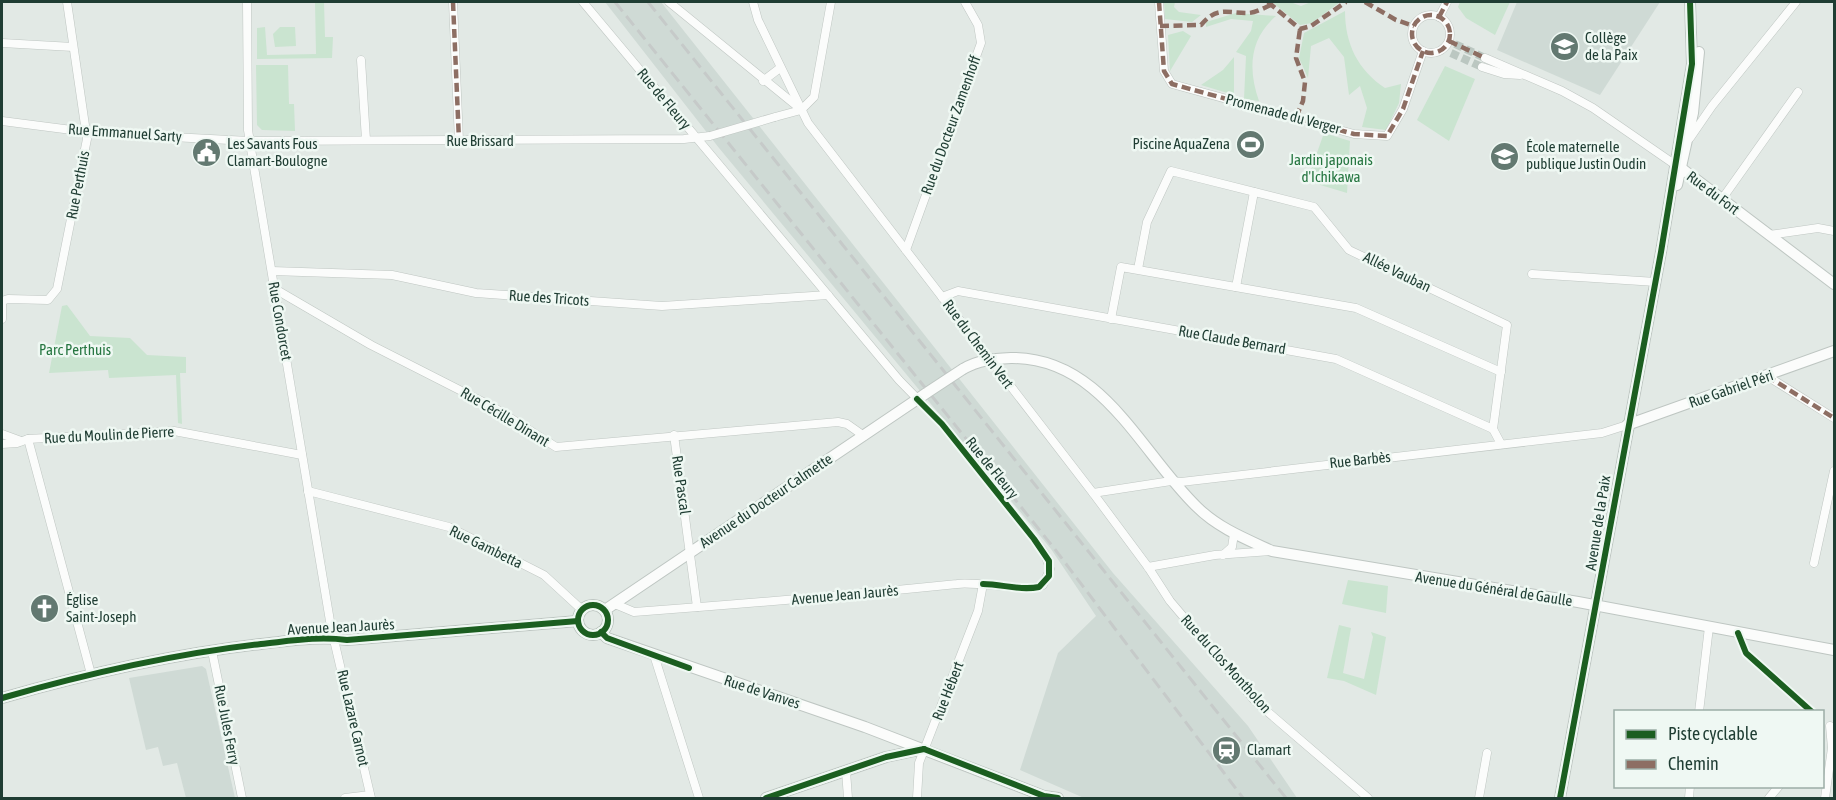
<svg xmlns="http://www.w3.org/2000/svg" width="1836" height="800" font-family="'Asap Condensed',sans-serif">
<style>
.built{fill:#cfdad5}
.green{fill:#cae4d0}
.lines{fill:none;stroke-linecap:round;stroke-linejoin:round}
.street-tunnel{stroke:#bbc7c1;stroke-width:8;stroke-dasharray:8 4;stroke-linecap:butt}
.street-casing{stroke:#bfc6c2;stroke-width:9}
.secondary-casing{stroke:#bec6c2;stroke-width:12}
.street{stroke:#fbfcfb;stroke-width:8}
.secondary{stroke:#fbfcfb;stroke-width:10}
.rail{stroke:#c6cac9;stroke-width:3;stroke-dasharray:12 6;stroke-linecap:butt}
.street-bridge-casing{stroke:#bfc6c2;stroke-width:9;stroke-linecap:butt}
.secondary-bridge-casing{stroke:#bec6c2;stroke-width:12;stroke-linecap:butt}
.street-bridge{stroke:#fbfcfb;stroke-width:8}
.secondary-bridge{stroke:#fbfcfb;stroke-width:10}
.quiet{stroke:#8d6e63;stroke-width:4.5;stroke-dasharray:9 4.5;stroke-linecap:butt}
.cycleway-casing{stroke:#eff8f3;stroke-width:10}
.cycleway{stroke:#1b5e20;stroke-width:6}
.labels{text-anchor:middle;stroke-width:5;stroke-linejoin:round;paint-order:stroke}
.poi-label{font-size:15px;fill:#1f3d33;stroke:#eff8f3;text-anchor:start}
.street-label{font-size:15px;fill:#1f3d33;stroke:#eff8f3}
.park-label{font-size:15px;fill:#267641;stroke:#eff8f3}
</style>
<rect width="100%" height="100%" fill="#e2e9e5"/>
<g class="built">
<path d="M605,2H661L1113,573L1248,726L1297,798H1084L1020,770L1058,653L1096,616L1051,549L719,148Z"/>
<path d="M1517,2H1660L1600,95L1497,50Z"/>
<path d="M202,666L206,669L235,798H186L177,763L163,766L158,747L146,750L129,678Z"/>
</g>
<g class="green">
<path d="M315,2H324L325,37H333L332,58L257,59V28L265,27L267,55L316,54Z"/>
<path d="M1164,2H1175L1174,7L1179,12L1201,15L1192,22L1165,19Z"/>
<path d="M1272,2H1290L1301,6L1311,2H1340L1312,23L1300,25Z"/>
<path d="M1460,2H1510L1495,35L1466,18L1458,7Z"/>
<path d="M1345,11C1345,44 1358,70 1385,88L1401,84L1399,103L1386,130L1362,127L1367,108L1360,86L1349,95L1344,57L1329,38L1311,46L1308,78L1299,58L1304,33Z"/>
<path d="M1236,13L1276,16C1249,39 1248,70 1259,101L1244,99L1246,56L1236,52L1251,31L1253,21L1231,19L1206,27V22Z"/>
<path d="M280,27H295L296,46L275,47L273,34Z"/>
<path d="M1183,31L1191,36L1170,71L1168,35Z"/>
<path d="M1234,57V95L1201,85L1223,70Z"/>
<path d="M256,65H288L289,104H294L295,131L262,130L257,125Z"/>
<path d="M1445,66L1475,79L1449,141L1417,120Z"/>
<path d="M1324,133L1350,141L1347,193L1307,181Z"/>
<path d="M67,305L90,336L130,338L147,355L186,357V373H180L182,424L178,423L176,375L109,378L108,370L49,373L62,306Z"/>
<path d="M1348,580L1388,586L1386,613L1342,604Z"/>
<path d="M1339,625L1351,628L1343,673L1364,679L1373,637L1371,632L1386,637L1376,695L1344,681L1327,678Z"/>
</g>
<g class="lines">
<g class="street-tunnel">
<path d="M1455,44L1485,58"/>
<path d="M1451,53L1482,67"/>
</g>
<defs>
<g id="street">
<path d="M247,2L248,130L252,155L331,627L371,798"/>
<path d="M453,2L459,141"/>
<path d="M583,2L899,380L942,424L1034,539L1045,554L1050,569L1043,585C1029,593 979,581 957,584C850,595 742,604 634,612L615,604"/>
<path d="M669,2L798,107"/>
<path d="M753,2L758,20L808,123L1093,493L1148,567L1170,601L1255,701L1368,798"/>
<path d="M1159,2L1164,71L1172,84L1354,134L1387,136L1403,109L1423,51"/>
<circle cx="1431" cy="34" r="19"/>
<path d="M1439,17L1447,2"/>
<path d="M2,43L73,47"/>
<path d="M1485,58L1562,91L1593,108L1677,166"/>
<path d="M361,60L366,140"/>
<path d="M1482,67L1504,74L1520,75"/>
<path d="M763,81L780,68"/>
<path d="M801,110L814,97L831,2"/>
<path d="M775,117L801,110"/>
<path d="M2,121L95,133L249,141L684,139L710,136"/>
<path d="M1690,138L1712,106L1796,2"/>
<path d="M1722,199L1798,92"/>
<path d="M1769,235L1818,228L1834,231"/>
<path d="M906,250L981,43L978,25L965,2"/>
<path d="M1138,269L1147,222L1171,171L1314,207L1349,250L1507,325L1493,429"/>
<path d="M272,271L392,275L476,293L662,306L828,295"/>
<path d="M1532,274L1656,282"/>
<path d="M1236,287L1254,192"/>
<path d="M275,289L371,345L493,407L556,447L838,422L847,424L864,436"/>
<path d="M942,297L958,291L1336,359L1493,429L1501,444"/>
<path d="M2,301L8,299L48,300L57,289L87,139L67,2"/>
<path d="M2,301V319"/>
<path d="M1111,319L1121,267L1356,308L1501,372"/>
<path d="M1767,376L1834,418"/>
<path d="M2,434L21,441"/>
<path d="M674,435L697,607"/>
<path d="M28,439L91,674"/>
<path d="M2,444L17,443L28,439L174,431L302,455"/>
<path d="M308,491L449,527L544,575L581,609"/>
<path d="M1093,493L1171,481L1181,482L1602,433L1627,425"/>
<path d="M1223,555L1232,547L1234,534"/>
<path d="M1814,563L1834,471"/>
<path d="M1148,567L1215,555L1271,551"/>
<path d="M1738,633L1746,653L1812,712"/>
<path d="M212,651L242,798"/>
<path d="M654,655L699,798"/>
<path d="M1699,712L1709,627"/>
<path d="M846,771L848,798"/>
<path d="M345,798L370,795"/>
<path d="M917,798L919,763L978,611L983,584"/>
<path d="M1479,798L1487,753"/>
<path d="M1689,798L1690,786"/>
<path d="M1769,798L1779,786"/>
<path d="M1825,798L1832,748L1830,726"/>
</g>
<g id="secondary">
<path d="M1681,168L1834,284"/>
<path d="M1677,185L1693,113L1699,52"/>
<path d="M963,369C979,360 992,359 1011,358C1102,357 1140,452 1197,507C1218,528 1246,539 1272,551L1578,602L1834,650"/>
<path d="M1627,425L1834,351"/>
<circle cx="593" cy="620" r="15"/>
<path d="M605,610L928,392"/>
<path d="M601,632L607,638L865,727L1044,796L1058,798"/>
<path d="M2,698C86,674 173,654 261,644C290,641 318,636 347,640L578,621"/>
<path d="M766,798L886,757L924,749"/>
<path d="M1560,798L1661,252L1692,64L1690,2"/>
</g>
</defs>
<use href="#street" class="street-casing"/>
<use href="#secondary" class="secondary-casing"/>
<use href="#street" class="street"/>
<use href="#secondary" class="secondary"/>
<g class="rail">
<path d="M615,2L1054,548L1243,798"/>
<path d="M648,2L1286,798"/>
</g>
<defs>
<path id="street-bridge" d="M710,136L775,117"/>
<path id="secondary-bridge" d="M928,392L963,369"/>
</defs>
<use href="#street-bridge" class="street-bridge-casing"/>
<use href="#secondary-bridge" class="secondary-bridge-casing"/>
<use href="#street-bridge" class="street-bridge"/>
<use href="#secondary-bridge" class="secondary-bridge"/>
<g class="quiet">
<path d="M453,2L459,141"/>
<path d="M1159,2L1164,71L1172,84L1354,134L1387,136L1403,109L1423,51"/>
<path d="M1268,2L1300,29L1311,26L1346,2"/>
<path d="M1365,2L1396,20L1414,26"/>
<circle cx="1431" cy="34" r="19"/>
<path d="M1439,17L1447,2"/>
<path d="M1160,26L1201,25C1217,6 1226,13 1248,13C1255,13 1264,8 1271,5"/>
<path d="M1449,41L1485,58"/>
<path d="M1296,117L1303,101L1305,82L1296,58L1300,29"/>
<path d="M1767,376L1834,418"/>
</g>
<defs>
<g id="cycleway">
<path d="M917,399L942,424L1034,539L1049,561V576L1039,587C1020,591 1002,584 983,584"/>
<circle cx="593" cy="620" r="15"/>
<path d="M601,632L607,638L689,668"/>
<path d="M1738,633L1746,653L1812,712"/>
<path d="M2,698C86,674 173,654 261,644C290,641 318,636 347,640L578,621"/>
<path d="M924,749L1044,796L1058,798"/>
<path d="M766,798L886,757L924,749"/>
<path d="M1560,798L1661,252L1692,64L1690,2"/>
</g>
</defs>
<use href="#cycleway" class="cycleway-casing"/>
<use href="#cycleway" class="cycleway"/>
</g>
<defs>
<symbol id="school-disc" viewBox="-11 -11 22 22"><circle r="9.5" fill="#637971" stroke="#eff8f3"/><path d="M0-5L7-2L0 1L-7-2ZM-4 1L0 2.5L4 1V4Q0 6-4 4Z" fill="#fff"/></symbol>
<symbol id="stadium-disc" viewBox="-11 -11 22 22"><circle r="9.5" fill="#637971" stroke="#eff8f3"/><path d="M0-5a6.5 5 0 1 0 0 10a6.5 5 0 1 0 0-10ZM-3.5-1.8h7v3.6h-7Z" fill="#fff"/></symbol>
<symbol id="civic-disc" viewBox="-11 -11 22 22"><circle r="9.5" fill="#637971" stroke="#eff8f3"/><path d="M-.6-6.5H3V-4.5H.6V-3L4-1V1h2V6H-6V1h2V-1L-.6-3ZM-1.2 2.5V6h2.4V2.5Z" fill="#fff"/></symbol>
<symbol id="church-disc" viewBox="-11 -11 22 22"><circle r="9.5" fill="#637971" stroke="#eff8f3"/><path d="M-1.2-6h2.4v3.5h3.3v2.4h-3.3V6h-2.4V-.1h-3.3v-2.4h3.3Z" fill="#fff"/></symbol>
<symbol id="station-disc" viewBox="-11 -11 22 22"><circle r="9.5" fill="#637971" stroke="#eff8f3"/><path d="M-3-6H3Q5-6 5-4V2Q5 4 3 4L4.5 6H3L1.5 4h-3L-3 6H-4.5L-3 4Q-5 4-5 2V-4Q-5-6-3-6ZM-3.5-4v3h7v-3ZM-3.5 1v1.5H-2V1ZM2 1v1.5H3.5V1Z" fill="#fff"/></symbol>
</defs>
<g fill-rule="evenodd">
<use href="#school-disc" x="1548" y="30" width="33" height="33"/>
<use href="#stadium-disc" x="1234" y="128" width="33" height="33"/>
<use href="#civic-disc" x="190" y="136" width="33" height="33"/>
<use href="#school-disc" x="1488" y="140" width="33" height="33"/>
<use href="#church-disc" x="28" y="592" width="33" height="33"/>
<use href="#station-disc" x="1210" y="734" width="33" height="33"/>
</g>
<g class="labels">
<g class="poi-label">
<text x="1585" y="43">Collège<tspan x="1585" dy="17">de la Paix</tspan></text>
<text x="227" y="149">Les Savants Fous<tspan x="227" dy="17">Clamart-Boulogne</tspan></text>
<text x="1230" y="149" text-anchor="end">Piscine AquaZena</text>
<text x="1526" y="152">École maternelle<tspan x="1526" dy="17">publique Justin Oudin</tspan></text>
<text x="66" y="605">Église<tspan x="66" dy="17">Saint-Joseph</tspan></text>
<text x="1247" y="755">Clamart</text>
</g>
<g class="street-label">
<text transform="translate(664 99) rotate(50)" y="5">Rue de Fleury</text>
<text transform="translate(1283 114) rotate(15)" y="5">Promenade du Verger</text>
<text transform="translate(951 125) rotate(-70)" y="5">Rue du Docteur Zamenhoff</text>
<text transform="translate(125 133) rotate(4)" y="5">Rue Emmanuel Sarty</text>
<text x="480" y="146">Rue Brissard</text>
<text transform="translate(78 185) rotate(-79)" y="5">Rue Perthuis</text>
<text transform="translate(1713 193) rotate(37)" y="5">Rue du Fort</text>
<text transform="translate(1397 272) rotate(26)" y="5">Allée Vauban</text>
<text transform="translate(549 298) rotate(4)" y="5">Rue des Tricots</text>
<text transform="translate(280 321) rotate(80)" y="5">Rue Condorcet</text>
<text transform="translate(1232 340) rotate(10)" y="5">Rue Claude Bernard</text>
<text transform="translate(978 344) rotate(53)" y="5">Rue du Chemin Vert</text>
<text transform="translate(1731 389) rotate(-19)" y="5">Rue Gabriel Péri</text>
<text transform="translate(505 417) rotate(31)" y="5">Rue Cécille Dinant</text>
<text transform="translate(109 435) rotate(-3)" y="5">Rue du Moulin de Pierre</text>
<text transform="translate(1360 460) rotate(-6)" y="5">Rue Barbès</text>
<text transform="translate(992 468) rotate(51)" y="5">Rue de Fleury</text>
<text transform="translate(681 485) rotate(82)" y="5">Rue Pascal</text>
<text transform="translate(766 501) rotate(-34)" y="5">Avenue du Docteur Calmette</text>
<text transform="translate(1598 523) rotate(-81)" y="5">Avenue de la Paix</text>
<text transform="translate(486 547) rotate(26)" y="5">Rue Gambetta</text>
<text transform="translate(1494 589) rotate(9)" y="5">Avenue du Général de Gaulle</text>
<text transform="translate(845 595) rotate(-5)" y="5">Avenue Jean Jaurès</text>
<text transform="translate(341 627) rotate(-3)" y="5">Avenue Jean Jaurès</text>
<text transform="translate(1226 664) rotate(48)" y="5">Rue du Clos Montholon</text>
<text transform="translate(948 691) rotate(-69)" y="5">Rue Hébert</text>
<text transform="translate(762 692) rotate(18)" y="5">Rue de Vanves</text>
<text transform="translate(353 718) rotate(77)" y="5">Rue Lazare Carnot</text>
<text transform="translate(227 725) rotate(79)" y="5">Rue Jules Ferry</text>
</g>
<g class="park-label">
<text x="1331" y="165">Jardin japonais<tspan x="1331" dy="17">d'Ichikawa</tspan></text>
<text x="75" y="355">Parc Perthuis</text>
</g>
</g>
<rect width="1836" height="800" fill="none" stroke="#1f3d33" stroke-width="6"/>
<rect x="1614" y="710" width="210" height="78" fill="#eff8f3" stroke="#9cada6" stroke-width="1.5"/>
<rect x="1626" y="730" width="30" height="9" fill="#1b5e20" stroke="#9cada6" stroke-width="1.5"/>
<text x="1668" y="740" font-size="18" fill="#1f3d33">Piste cyclable</text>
<rect x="1626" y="760" width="30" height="9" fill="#8d6e63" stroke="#9cada6" stroke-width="1.5"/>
<text x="1668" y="770" font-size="18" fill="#1f3d33">Chemin</text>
</svg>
